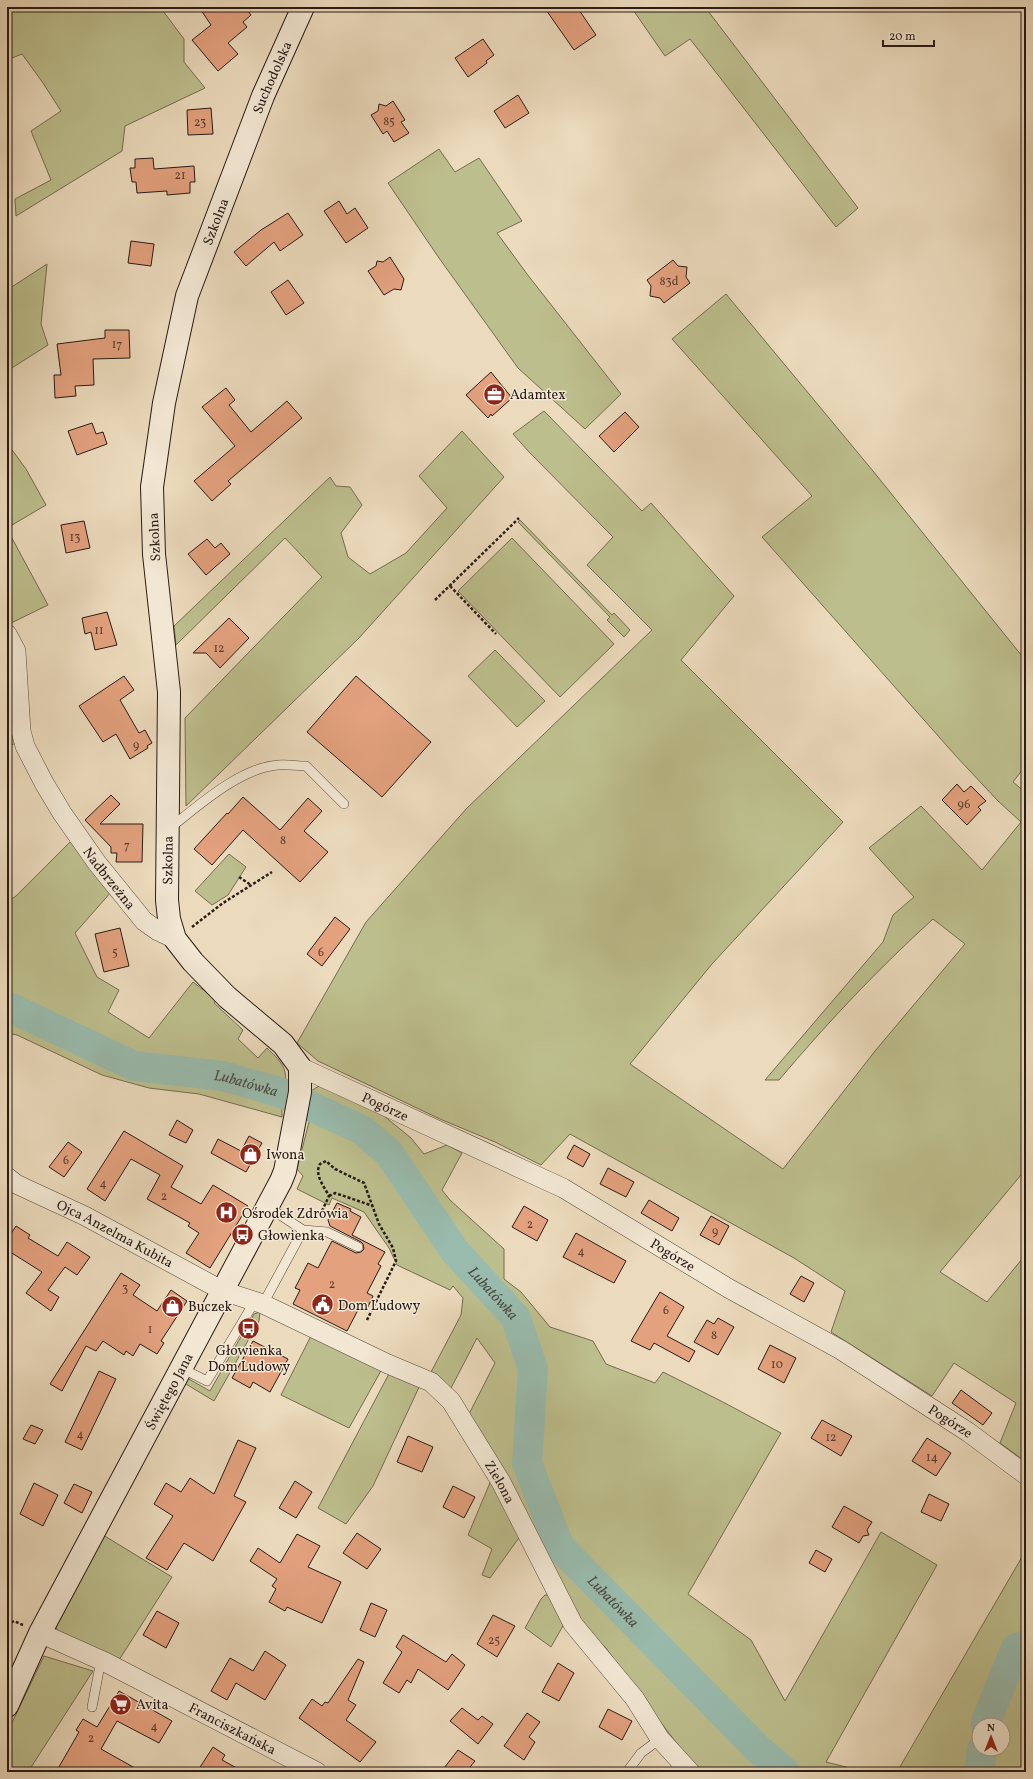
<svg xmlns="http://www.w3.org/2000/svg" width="1033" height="1779" font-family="Vollkorn,serif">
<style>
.green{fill:#bdbe8d;stroke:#736c51;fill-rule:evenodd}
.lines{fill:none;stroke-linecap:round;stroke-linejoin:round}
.river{stroke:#99bbad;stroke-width:30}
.building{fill:#e3a17e;stroke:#291b15}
.lane-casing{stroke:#5a4b3f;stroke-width:10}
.street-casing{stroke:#5a4b3f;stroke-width:20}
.secondary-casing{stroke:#291b15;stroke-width:24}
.path{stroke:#291b15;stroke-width:2.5;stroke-dasharray:3 2;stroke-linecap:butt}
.lane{stroke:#f2e7d3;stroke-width:9}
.street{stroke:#f2e7d3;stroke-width:19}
.secondary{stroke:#f2e7d3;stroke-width:22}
.labels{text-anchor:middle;stroke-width:3;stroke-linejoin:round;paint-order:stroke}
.number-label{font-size:12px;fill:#583c2f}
.street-label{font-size:14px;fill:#291b15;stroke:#f2e7d3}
.poi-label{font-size:14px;fill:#291b15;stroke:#f2e7d3;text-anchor:start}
.water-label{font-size:15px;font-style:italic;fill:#4b4b43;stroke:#f2e7d3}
</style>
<rect width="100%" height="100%" fill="#ebdabc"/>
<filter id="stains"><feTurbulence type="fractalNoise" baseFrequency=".005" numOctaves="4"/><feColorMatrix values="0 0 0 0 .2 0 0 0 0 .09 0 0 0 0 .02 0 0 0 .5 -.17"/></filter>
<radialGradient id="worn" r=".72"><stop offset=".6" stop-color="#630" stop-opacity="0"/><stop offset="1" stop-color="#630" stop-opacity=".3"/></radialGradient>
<g class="green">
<path d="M7,7H160L184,39V62L205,88L125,126L122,151L16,216L15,199L51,180L31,131L61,111L43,83L22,54L7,60Z"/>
<path d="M631,7H705L858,208L836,227L690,39L665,56Z"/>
<path d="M439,149L455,172L479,158L522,221L497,233L527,274L621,394L585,429L518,368L439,258L388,183Z"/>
<path d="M47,264L41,324L48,345L7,371V290Z"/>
<path d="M726,294L873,471L1026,661V765L1013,782L1026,793V1169L940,1272L987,1302L1026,1254V1462L1000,1443L1016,1403L954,1363L932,1396L831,1332L845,1291L794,1258L570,1134L541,1165L495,1142L440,1119L318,1061L297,1043L366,922L467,808L652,630L587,565L613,537L529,452L513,434L544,411L642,511L651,503L734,596L681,660L843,822L712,964L630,1064L783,1169L875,1051L965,944L933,919C878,969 827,1023 779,1080H765L883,942L893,915L914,897L869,848L921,806L982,870L1021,822L998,801L955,755L762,537L812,496L672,339Z"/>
<path d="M462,431L504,477L359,638L186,806L185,718L322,577L285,538L176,645L174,626L330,477L336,486L350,487L362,505L341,533L348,557L370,574L406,553L447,508L419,476Z"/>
<path d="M7,443L26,469L46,505L7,528Z"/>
<path d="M520,520L612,615L614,613L630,630L624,637L607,620L610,617L518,522Z"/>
<path d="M7,529L48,605L7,625Z"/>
<path d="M512,538L614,644L560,697L458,591Z"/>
<path d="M7,645L16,743L7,747Z"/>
<path d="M495,650L545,701L517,727L468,676Z"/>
<path d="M72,840L112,891L75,933L97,977L119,990L108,1012L149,1038L193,982L216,1000L214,1003L243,1030L238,1039L258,1058L267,1048C280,1061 288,1067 285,1086L236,1071L153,1061L121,1051L115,1063L151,1074L220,1082L271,1094L282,1107V1117L199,1094L149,1088L102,1075L17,1035L7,1033V902L16,896Z"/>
<path d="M229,854L246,867L228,895L212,905L195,891Z"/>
<path d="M322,1084L373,1107L411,1138L424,1154L447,1145L462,1153L442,1190L450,1200L504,1249V1279L521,1292L550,1327L593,1341L606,1364L655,1383L663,1372L721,1401L781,1433L688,1594L751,1640L785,1701L881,1532L937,1565L826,1762L866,1772H701L695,1767L632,1685L606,1648L576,1618L469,1414L495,1363L477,1338L450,1390L430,1374L461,1315L463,1298L453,1286L450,1290L397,1265L389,1248L364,1212L332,1198L329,1205L297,1189L303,1176L297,1169L310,1118L357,1138L389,1165L444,1251L473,1281L483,1271L466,1257L443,1223L410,1169L394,1148L375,1130L357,1119L311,1096V1091Z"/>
<path d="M260,1312L259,1321L214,1401L181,1381L187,1378L210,1391L243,1333L247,1335L253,1326L249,1323L254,1314Z"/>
<path d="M311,1336L382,1369L349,1428L281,1395Z"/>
<path d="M391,1370L421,1383L373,1486L346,1524L318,1508Z"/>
<path d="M492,1478L521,1535L490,1578L482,1575L492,1549L468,1535Z"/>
<path d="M103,1535L172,1577L119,1660L60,1634L55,1626Z"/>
<path d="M1026,1550V1772H897ZM979,1725H1003V1749H979Z"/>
<path d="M545,1595H551L564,1624L551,1647L525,1628L541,1599Z"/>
<path d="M44,1656L93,1671L28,1772H7V1733Z"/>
</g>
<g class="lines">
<g class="river">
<path id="s1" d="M7,1006L134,1066L223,1076L282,1093L362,1130L389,1153L454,1250L516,1318L533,1369L527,1463L559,1546L758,1749L785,1772"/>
<path d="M986,1725L987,1719L1016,1648L1026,1645"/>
<path d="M979,1772L982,1749"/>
</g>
</g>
<g class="building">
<path d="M199,7H245L251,15L243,22L247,27L228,43L238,54L218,71L192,40L211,25Z"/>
<path d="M544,7H577L596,35L574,50Z"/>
<path d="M483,39L494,55L486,61L487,63L468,77L455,58Z"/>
<path d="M518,95L529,113L505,128L494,111Z"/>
<path d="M393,101L405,120L401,122L409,133L394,142L387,131L383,134L371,115L378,111L379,104L386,106Z"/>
<path d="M211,108L213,134L188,135L187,110Z"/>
<path d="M153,158L154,169L194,166L195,182H190V193L167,195V191L137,193L136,182H132L130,168H135V159Z"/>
<path d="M339,201L347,214L355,208L368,228L346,243L324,211Z"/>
<path d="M288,213L303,235L280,251L274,242L246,266L234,252L261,230Z"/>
<path d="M131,241L154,244L151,266L128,263Z"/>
<path d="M390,257L404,279L401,290L394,289L384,295L368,271L376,266L377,261L383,262Z"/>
<path d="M673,260L678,266L687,267L686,277L690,283L664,303L660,298L650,296L651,286L647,280Z"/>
<path d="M288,280L304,303L286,315L271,292Z"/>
<path d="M105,330H129L130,358L93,359L94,385L75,386L76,396L55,398L54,375H61L57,344L105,338Z"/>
<path d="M491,372L512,398L492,416L491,414L488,418L466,395Z"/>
<path d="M226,388L235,400L229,405L251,432L287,401L302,418L228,481L231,484L212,501L194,481L235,446L202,407Z"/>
<path d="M625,412L639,427L614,452L599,436Z"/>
<path d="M92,423L96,434L103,432L107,444L77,455L68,431Z"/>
<path d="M84,521L90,548L66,553L61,525Z"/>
<path d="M207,539L215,548L221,543L230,554L206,575L188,554Z"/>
<path d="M107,612L117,645L95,650L91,632L85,634L82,618Z"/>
<path d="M229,618L249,638L220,668L206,653H193Z"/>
<path d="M124,676L134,690L120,700L139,733L145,730L152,743L147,746L148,748L130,759L116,734L103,742L79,706Z"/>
<path d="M356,676L431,742L382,797L307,732Z"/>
<path d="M957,784L964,792L971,786L986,801L978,807L981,810L967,825L942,800Z"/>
<path d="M111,795L120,804L100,824H143L142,862H116L117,853H111V847L85,820Z"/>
<path d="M243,797L280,830L308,798L322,811L304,831L328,852L300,882L243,830L212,865L194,849L227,813L228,814Z"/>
<path d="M335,917L350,929L322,966L307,954Z"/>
<path d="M120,928L129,966L104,972L95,934Z"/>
<path d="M177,1120L193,1130L186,1143L169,1135Z"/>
<path d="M124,1131L183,1166L171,1187L201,1204L213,1185L248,1206L210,1268L186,1253L199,1233L188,1226L190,1223L147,1199L160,1175L131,1159L105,1201L87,1189Z"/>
<path d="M249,1136L262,1143L246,1172L211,1153L218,1139L241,1151Z"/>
<path d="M68,1142L82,1152L64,1177L49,1167Z"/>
<path d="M574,1145L590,1154L583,1167L567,1158Z"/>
<path d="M608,1168L634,1182L626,1197L600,1184Z"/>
<path d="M649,1200L679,1218L672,1231L641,1213Z"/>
<path d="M337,1203L351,1209L350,1211L361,1217L352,1235L385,1252L378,1264L381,1266L367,1293L373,1296L366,1311L359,1308L347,1331L293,1304L300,1290L295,1288L308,1263L318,1268L332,1241L356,1253L361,1252L364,1249L363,1244L361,1242L330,1226L328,1220Z"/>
<path d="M524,1206L548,1220L537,1241L512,1227Z"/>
<path d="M711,1216L729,1226L719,1245L700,1235Z"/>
<path d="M16,1226L30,1235L28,1238L58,1256L67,1242L90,1257L77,1275L65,1267L48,1290L59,1297L51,1311L26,1293L42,1272L7,1250V1240Z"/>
<path d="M576,1233L626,1261L614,1283L563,1257Z"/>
<path d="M121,1273L140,1285L133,1295L157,1311L171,1290L187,1301L161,1341L164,1343L157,1354L140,1344L133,1356L126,1351L124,1355L103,1341L96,1351L86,1346L62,1391L50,1384Z"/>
<path d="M801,1276L814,1283L804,1302L790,1294Z"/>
<path d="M660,1292L684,1307L667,1336L695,1351L689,1362L654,1343L650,1350L631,1341Z"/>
<path d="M718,1318L734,1327L718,1355L694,1342L707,1320L714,1324Z"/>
<path d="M253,1341L288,1359L270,1392L253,1382L250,1388L232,1378Z"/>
<path d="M770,1345L796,1358L784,1383L758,1369Z"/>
<path d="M99,1371L116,1379L82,1450L65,1442Z"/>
<path d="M961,1390L992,1413L983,1425L952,1403Z"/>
<path d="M822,1420L852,1436L841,1456L811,1438Z"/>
<path d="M31,1425L43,1430L35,1444L23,1439Z"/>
<path d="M408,1436L433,1447L422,1472L397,1462Z"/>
<path d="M927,1438L951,1453L936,1476L912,1461Z"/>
<path d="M238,1440L256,1448L234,1496L246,1502L213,1561L184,1543L167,1570L146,1558L173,1516L154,1504L166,1483L181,1492L190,1478L214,1494Z"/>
<path d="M295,1481L312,1492L296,1518L279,1508Z"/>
<path d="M34,1483L58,1495L43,1526L20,1514Z"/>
<path d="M74,1484L92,1492L82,1513L64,1503Z"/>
<path d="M453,1486L475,1497L464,1518L443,1507Z"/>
<path d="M929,1494L949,1504L941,1521L921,1512Z"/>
<path d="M844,1506L872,1522L867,1530L869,1535L863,1536L859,1543L832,1527Z"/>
<path d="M357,1533L381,1549L367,1569L343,1553Z"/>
<path d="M297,1534L320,1546L308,1567L341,1582L322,1623L287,1607L285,1611L269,1602L276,1589L272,1586L277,1579L250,1561L258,1548L280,1563Z"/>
<path d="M816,1550L832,1559L825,1572L809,1563Z"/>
<path d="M371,1603L387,1610L375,1637L360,1630Z"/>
<path d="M157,1611L179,1623L166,1648L143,1635Z"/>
<path d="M493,1615L515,1626L497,1657L477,1644Z"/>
<path d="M403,1635L446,1662L452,1654L465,1665L448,1690L418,1669L411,1683L407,1680L399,1693L383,1683L402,1652L396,1647Z"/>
<path d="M265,1651L286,1665L265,1700L236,1683L227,1700L211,1691L230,1658L253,1671Z"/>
<path d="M358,1659L364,1662L348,1700L356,1705L346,1720L376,1742L360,1762L299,1718L312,1699L322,1706L325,1702L328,1703Z"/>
<path d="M558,1663L574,1673L559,1701L542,1692Z"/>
<path d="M119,1691L172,1721L159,1743L117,1721L101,1749L142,1772H56L79,1732L76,1730L83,1719L97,1727Z"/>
<path d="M462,1708L478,1720L482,1716L493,1724L478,1744L450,1721Z"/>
<path d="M608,1709L632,1721L622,1740L599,1727Z"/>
<path d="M527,1713L540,1722L529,1737L535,1742L524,1760L504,1746Z"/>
<path d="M213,1747L225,1755L222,1760L244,1772H197Z"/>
<path d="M458,1750L475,1761L466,1772H441Z"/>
</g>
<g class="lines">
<defs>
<g id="lane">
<path d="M170,828C199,805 240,768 278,765C287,764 297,766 306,766L344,804"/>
<path d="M268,1207L303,1230L327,1232L358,1247"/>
<path d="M263,1304L303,1230"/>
<path d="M181,1368L207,1381L255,1301"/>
<path d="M92,1707L101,1660"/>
<path d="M627,1772L641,1753L660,1739"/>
</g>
<g id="street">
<path id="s2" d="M7,634L16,651L21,731L25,746L44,783L62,813L97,863L144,921L158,931L175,939"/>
<path id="s3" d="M300,1067L563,1188L728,1288L841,1350L968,1432L1026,1475"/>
<path id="s4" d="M7,1177L16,1184L85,1216L223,1291L263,1304L388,1364L431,1382L451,1401L501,1482L573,1624L635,1699L660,1739L690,1772"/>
<path id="s5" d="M40,1633L105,1662L317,1772"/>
</g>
<g id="secondary">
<path id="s6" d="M7,1706L40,1633L281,1181L285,1171L300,1092V1067L283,1044L227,997L193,962L175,939L169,919L167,900L169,692L154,554L152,487L164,403L187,296L263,96L303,7"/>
</g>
</defs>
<use href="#lane" class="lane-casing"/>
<use href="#street" class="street-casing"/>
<use href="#secondary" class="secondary-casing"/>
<g class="path">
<path d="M450,586L496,634"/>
<path d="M435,600L519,518"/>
<path d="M239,877L251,885"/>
<path d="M192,927L223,903L272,872"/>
<path d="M329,1196L335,1193L373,1206"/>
<path d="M322,1211L329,1196C324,1186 314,1175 320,1164L326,1161L335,1169L364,1183L379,1224L393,1248L396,1261L367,1320"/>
<path d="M7,1625L14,1621L23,1625"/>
</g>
<use href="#lane" class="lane"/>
<use href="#street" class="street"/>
<use href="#secondary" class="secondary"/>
</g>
<defs>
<symbol id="office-disc" viewBox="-11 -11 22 22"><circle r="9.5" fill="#8f2418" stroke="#f2e7d3"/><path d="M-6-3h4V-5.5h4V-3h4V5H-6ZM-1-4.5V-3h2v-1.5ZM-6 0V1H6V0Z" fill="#fff"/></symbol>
<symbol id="shop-disc" viewBox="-11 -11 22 22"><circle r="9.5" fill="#8f2418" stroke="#f2e7d3"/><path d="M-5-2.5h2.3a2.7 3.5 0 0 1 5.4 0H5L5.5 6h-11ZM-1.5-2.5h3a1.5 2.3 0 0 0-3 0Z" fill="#fff"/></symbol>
<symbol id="hospital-disc" viewBox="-11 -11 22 22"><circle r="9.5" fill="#8f2418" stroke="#f2e7d3"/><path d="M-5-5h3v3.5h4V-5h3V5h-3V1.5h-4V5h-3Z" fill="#fff"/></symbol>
<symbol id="bus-disc" viewBox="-11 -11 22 22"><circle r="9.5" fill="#8f2418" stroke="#f2e7d3"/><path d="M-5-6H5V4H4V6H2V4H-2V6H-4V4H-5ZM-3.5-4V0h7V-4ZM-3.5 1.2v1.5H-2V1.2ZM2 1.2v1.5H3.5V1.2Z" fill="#fff"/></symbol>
<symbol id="civic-disc" viewBox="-11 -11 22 22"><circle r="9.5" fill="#8f2418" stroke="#f2e7d3"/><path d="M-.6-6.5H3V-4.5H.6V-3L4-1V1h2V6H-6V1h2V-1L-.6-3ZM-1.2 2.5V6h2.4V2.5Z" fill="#fff"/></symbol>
<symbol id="supermarket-disc" viewBox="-11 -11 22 22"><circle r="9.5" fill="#8f2418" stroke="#f2e7d3"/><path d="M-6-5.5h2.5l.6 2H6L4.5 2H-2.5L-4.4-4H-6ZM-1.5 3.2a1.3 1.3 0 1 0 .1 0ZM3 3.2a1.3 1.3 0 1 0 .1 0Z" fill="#fff"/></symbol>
</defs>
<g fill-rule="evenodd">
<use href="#office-disc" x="482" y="382" width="25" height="25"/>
<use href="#shop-disc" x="238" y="1142" width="25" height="25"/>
<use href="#hospital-disc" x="214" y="1200" width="25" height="25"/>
<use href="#bus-disc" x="230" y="1222" width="25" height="25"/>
<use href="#civic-disc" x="310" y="1292" width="25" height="25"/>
<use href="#shop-disc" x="160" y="1294" width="25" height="25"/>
<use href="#bus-disc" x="236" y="1316" width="25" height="25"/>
<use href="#supermarket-disc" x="108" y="1692" width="25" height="25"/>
</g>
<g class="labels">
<g class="number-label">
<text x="389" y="125">85</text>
<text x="200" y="126">23</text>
<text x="180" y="179">21</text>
<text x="669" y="285">83d</text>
<text x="117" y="348">17</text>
<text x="75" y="541">13</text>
<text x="99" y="634">11</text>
<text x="219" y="652">12</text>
<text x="136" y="749">9</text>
<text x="964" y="808">96</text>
<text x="283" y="844">8</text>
<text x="127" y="849">7</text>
<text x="115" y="956">5</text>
<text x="321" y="956">6</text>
<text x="66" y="1164">6</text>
<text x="103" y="1187">4</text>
<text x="164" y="1200">2</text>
<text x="530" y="1228">2</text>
<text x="715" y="1235">9</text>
<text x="581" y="1255">4</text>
<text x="332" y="1288">2</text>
<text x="125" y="1292">3</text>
<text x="666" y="1314">6</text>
<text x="150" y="1333">1</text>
<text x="714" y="1339">8</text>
<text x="777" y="1368">10</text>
<text x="80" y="1438">4</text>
<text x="831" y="1441">12</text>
<text x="932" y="1461">14</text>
<text x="494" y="1644">25</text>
<text x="154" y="1730">4</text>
<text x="91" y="1742">2</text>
</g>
<g class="street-label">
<text dy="5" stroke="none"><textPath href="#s6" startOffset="1771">Suchodolska</textPath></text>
<text dy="5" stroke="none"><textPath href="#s6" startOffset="1616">Szkolna</textPath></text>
<text transform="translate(154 537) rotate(-93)" y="5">Szkolna</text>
<text dy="5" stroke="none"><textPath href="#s6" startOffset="968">Szkolna</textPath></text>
<text dy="5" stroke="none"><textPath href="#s2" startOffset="272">Nadbrzeżna</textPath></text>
<text dy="5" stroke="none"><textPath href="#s3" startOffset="94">Pogórze</textPath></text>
<text dy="5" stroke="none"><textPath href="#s4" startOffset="122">Ojca Anzelma Kubita</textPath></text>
<text dy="5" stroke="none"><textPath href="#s3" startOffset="418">Pogórze</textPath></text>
<text dy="5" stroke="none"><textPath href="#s6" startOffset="354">Świętego Jana</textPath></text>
<text dy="5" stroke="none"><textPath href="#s3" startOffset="742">Pogórze</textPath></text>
<text dy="5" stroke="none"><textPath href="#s4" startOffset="594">Zielona</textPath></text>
<text dy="5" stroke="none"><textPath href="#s5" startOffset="215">Franciszkańska</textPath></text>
</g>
<g class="poi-label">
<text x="510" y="399">Adamtex</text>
<text x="266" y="1159">Iwona</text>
<text x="242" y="1218">Ośrodek Zdrowia</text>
<text x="258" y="1240">Głowienka</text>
<text x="338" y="1310">Dom Ludowy</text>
<text x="188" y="1311">Buczek</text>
<text x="249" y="1355" text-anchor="middle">Głowienka<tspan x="249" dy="16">Dom Ludowy</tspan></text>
<text x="136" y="1709">Avita</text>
</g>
<g class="water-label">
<text dy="5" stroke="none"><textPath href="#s1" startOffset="254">Lubatówka</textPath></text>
<text dy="5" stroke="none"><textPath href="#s1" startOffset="590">Lubatówka</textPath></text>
<text dy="5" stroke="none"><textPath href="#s1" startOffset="938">Lubatówka</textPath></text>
</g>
</g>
<rect width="1033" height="1779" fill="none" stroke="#ebdabc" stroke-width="24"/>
<rect x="8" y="8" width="1017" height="1763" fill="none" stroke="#291b15" stroke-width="2"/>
<rect x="12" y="12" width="1009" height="1755" fill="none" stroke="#291b15"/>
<g transform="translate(991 1737)"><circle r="19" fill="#f2e7d3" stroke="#a29587"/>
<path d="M0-3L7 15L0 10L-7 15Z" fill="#8f2418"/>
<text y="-6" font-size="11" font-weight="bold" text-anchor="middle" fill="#291b15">N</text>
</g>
<path d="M883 40v6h51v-6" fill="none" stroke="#291b15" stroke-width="2"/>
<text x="889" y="40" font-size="12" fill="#291b15" stroke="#f2e7d3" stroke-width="3" paint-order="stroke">20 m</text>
<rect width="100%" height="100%" filter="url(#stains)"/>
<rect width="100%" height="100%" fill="url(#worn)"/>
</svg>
